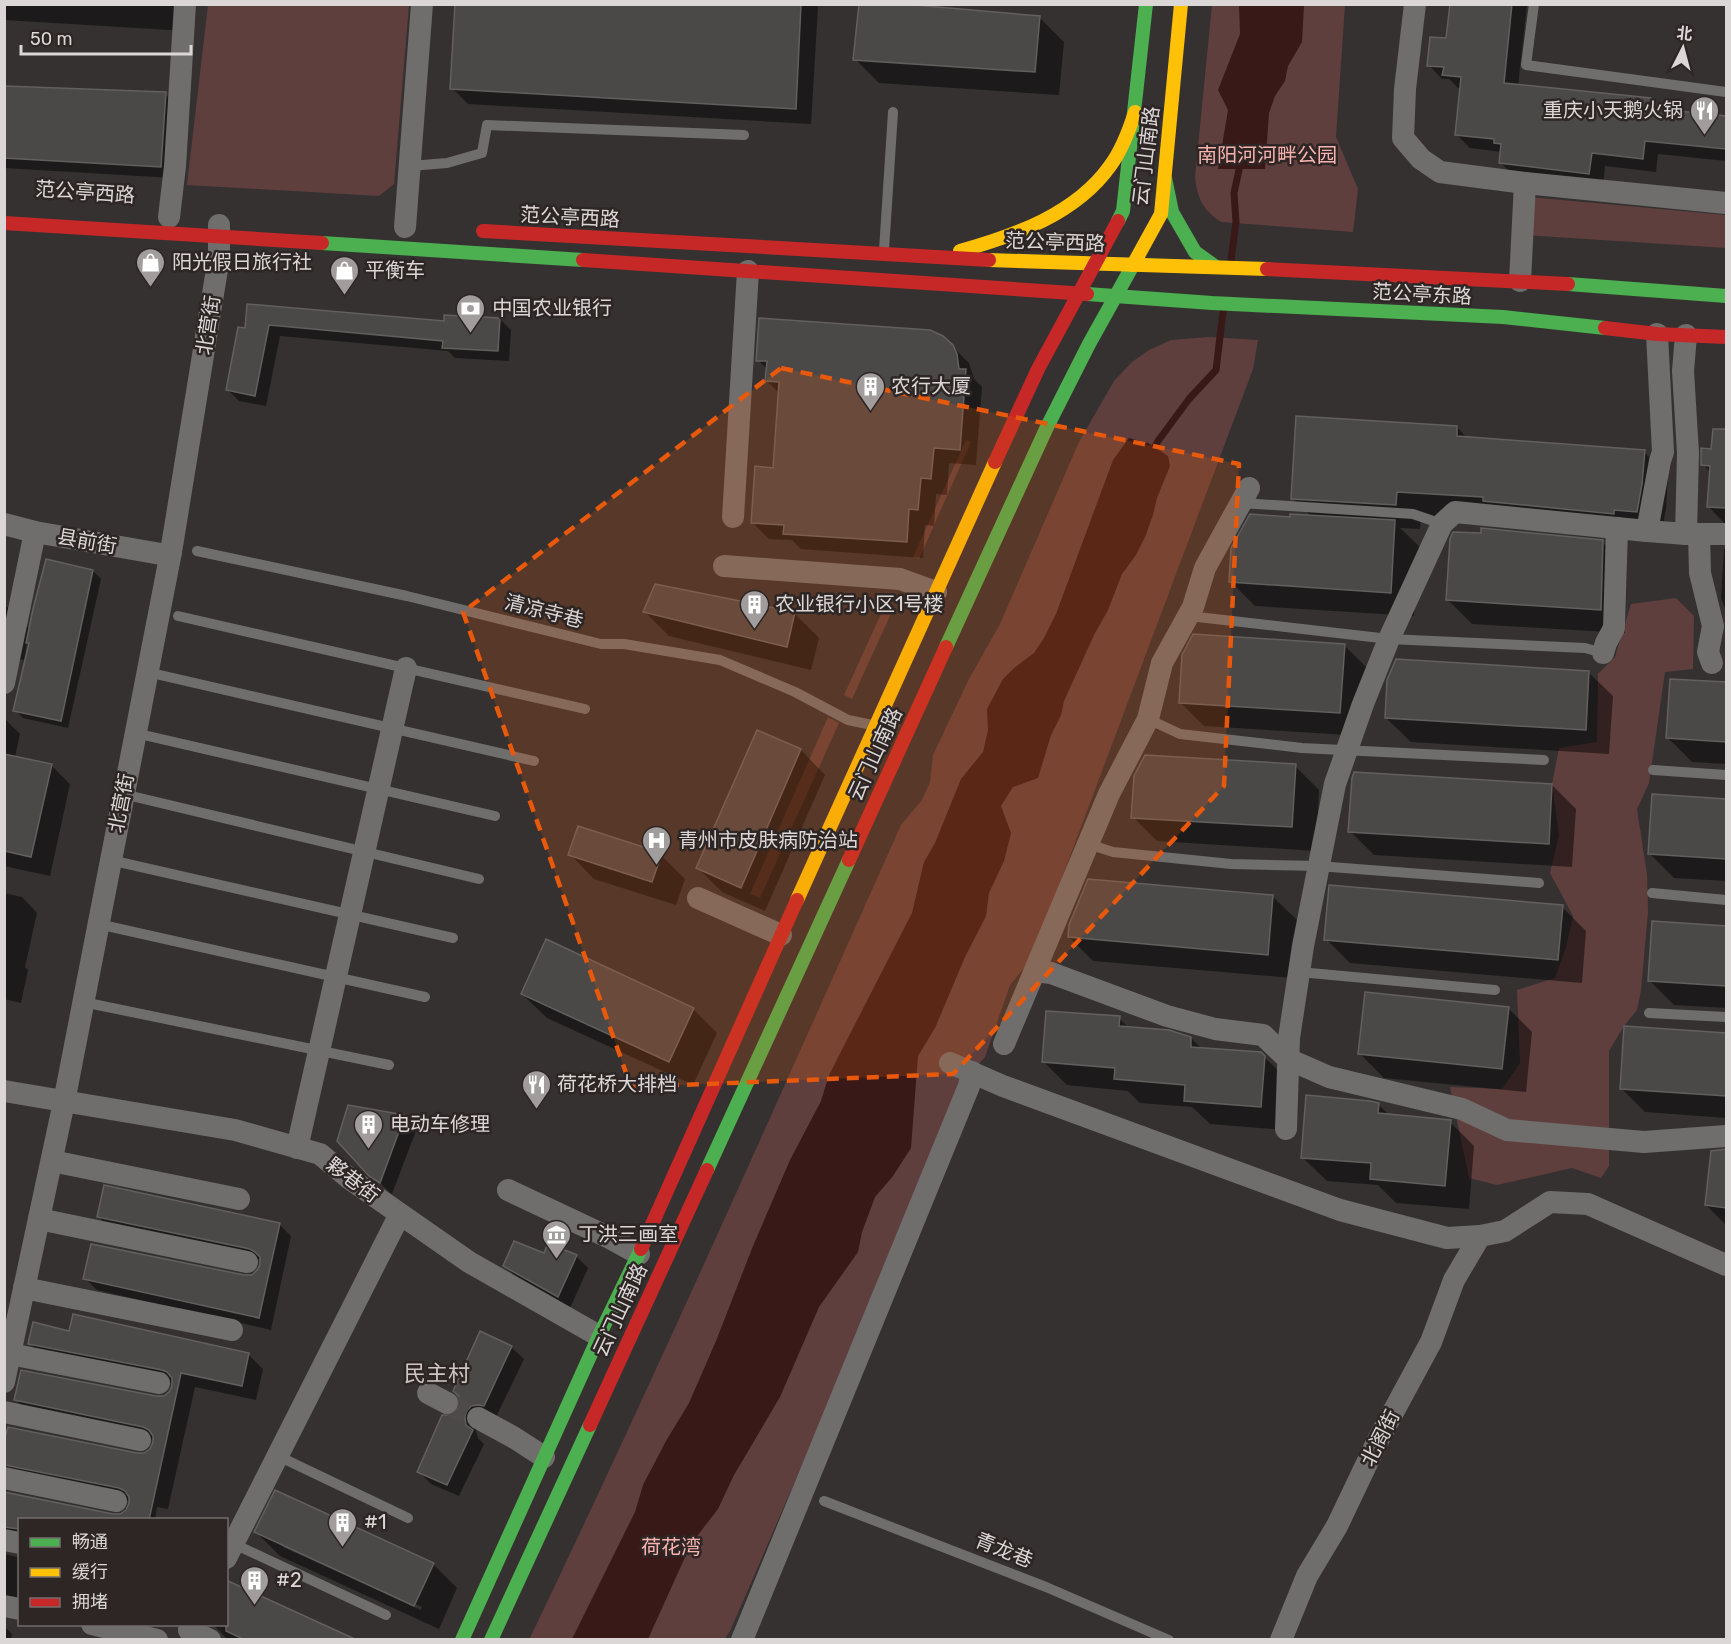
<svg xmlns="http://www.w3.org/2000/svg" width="1731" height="1644" font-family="Rubik,'Noto Sans SC',sans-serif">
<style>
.green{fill:#5f3f3d}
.water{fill:#381918}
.shadow{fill:#0007;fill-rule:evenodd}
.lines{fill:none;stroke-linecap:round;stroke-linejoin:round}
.stream{stroke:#381918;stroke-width:7}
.building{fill:#4b4848;stroke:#635f5f;stroke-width:1.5}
.street-tunnel{stroke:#4e4a4a;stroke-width:22;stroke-dasharray:22 11;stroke-linecap:butt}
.lane{stroke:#706d6d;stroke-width:10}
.street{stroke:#706d6d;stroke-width:22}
.fast{stroke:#4caf50;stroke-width:14}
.slow{stroke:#ffc107;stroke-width:14}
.jam{stroke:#c62828;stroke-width:14}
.marked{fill:#e8590c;fill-opacity:0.2;stroke:#e8590c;stroke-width:4.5;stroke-dasharray:12 8;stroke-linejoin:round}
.labels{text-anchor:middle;stroke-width:5;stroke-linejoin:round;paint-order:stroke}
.poi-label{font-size:20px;fill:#dcd7d7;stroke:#2d2625;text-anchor:start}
.park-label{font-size:20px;fill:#f9b2ae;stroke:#2d2625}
.street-label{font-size:20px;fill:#dcd7d7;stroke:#2d2625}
.quarter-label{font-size:22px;fill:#cec5c5;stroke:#2d2625}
</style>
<rect width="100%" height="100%" fill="#353131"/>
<g class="green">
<path d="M208,5H409L394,184L379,196L187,185Z"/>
<path d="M1212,5H1345L1336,137L1358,189L1353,232L1221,222C1203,210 1197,198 1195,177Z"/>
<path d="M1529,197L1726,215V248L1523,235Z"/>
<path d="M1209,337L1258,340L1253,369L1031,960L1010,985L985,1057L972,1072L731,1629L725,1639L529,1640C658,1371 779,1098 901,825L922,800L930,782L933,755L969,679L1000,624L1079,442L1114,381L1132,362L1149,350L1171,340Z"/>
<path d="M966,440L971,442L919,559L913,557Z"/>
<path d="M1676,598L1694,616L1693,669L1665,672L1649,783L1637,809L1647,874L1648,912L1641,990L1637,1010L1624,1026L1609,1051V1166L1601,1178L1572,1168L1497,1185L1469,1178L1450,1087L1502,1089L1520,1063L1517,990L1555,978L1566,947L1573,916L1550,873L1559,835L1552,784L1559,748L1597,742L1598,674L1615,657L1631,604Z"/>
<path d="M886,603L894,607L852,699L844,695Z"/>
<path d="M828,717L839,723L760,898L750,894Z"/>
</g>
<g class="water">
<path d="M1239,5H1304L1302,42L1288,66L1285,81L1275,96L1269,113L1265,169H1218L1228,110L1218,90L1240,34Z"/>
<path d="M1129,438L1148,443L1168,456L1170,466L1157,498L1153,515L1145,537L1136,555L1122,574L1108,610L1094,635L1064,701L1061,715L1051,735L1038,778L1013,787L1001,806L1011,833L1004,861L989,893L986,916L965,957L935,1028L918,1056L911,1148L893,1176L875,1197L862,1232L858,1252L819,1307L780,1397L734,1475L718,1509L691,1544L648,1639H572L635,1512L643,1485L666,1441L689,1403L716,1341L753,1246L790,1160L821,1101L829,1075L912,913L924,862L935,843L961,779L983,752L988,730L987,709L1003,679L1014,668L1034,653L1044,638L1056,614L1113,460Z"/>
</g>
<g class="shadow">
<path d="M4,4H188L186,31L4,20Z"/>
<path d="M457,4H815L818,7L811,124L468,104L452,88Z"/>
<path d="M1451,4H1527L1518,86L1650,100L1661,110L1726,117V161L1658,154L1656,172L1605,166L1603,187L1515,177L1501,163L1502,152L1470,148L1457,135L1461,89L1458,88L1449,79H1442L1429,65L1447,40Z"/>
<path d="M1040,18L1064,42L1059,95L879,83L855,59Z"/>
<path d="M4,87L165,94L177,106L173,178L4,168Z"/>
<path d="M249,306L445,323L500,319L511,330L509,361L455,358L448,351L280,336L266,406L239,401L228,390L247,330Z"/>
<path d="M952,346L969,363L974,379L982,387L976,465L949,463L947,495L936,494L934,526L925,525L923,558L801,549L792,540L769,539L753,523L775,469L780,394L767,381L768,370L758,360Z"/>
<path d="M1457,427L1468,439L1644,452L1668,476L1666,509L1661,535L1421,515L1420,529L1400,528L1419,546L1414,616L1255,606L1231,582L1291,518L1311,516L1292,498Z"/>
<path d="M1713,447L1726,448V525L1708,506L1711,473L1703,464Z"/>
<path d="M1602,542L1627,566L1625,633L1472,624L1448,600Z"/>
<path d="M1726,548V611L1721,598L1724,549Z"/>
<path d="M93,571L101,579L68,728L23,718L15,710L30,645L27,642L24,660L4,656V604L30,629Z"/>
<path d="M656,585L795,614L819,638L811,670L669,636L645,612Z"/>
<path d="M1344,645L1368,669L1364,736L1204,726L1180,702Z"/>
<path d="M1588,672L1613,696L1609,754L1411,742L1386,718Z"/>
<path d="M1671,680L1726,683V764L1692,762L1668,738Z"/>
<path d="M4,718L20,734L15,757L51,765L70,784L50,876L4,866Z"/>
<path d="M758,732L801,750L825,775L765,911L722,892L698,868Z"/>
<path d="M1295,766L1319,790L1316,851L1157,841L1133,817Z"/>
<path d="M1552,785L1576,809L1572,867L1374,855L1350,831Z"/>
<path d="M1653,796L1726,800V881L1674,878L1650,854Z"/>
<path d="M570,854L661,855L685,879L676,905L594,879Z"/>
<path d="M4,893L22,897L37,913L25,967L28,970L21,1003L4,999Z"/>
<path d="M1272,896L1297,920L1292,978L1093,961L1069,937Z"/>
<path d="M1562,907L1586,931L1582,983L1350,963L1326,939Z"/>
<path d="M1653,923L1726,927V1008L1674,1005L1650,981Z"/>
<path d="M522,994L693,1009L717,1033L693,1085L547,1018Z"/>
<path d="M1508,1008L1532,1032L1526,1092L1384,1078L1360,1054Z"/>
<path d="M1119,1018L1130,1029L1191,1038L1202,1049L1261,1054L1289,1081L1285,1130L1210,1124L1192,1107L1140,1103L1128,1091L1067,1085L1043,1061Z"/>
<path d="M1625,1027L1726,1034V1118L1645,1112L1621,1088Z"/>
<path d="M1378,1104L1389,1115L1450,1122L1474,1146L1469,1209L1396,1203L1378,1185L1327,1181L1302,1157Z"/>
<path d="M349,1107L405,1116L417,1128L392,1194L371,1175Z"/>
<path d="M1726,1151V1225L1706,1205L1712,1152Z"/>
<path d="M99,1217L279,1224L291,1236L271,1330L97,1290L85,1278L252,1276L259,1271L261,1260L111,1229Z"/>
<path d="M576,1256L588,1268L570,1308L517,1278L505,1266Z"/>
<path d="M70,1332L248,1354L263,1369L256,1400L195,1387L168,1509L157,1507L155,1520H20V1542L8,1547L5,1554L20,1558V1608L8,1613L5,1620L6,1628L12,1634L11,1640H4V1493L113,1516L121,1515L127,1511L130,1501L23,1479L4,1470V1447L137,1455L145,1454L152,1449L154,1440L31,1415L16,1400L164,1397L170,1393L173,1383L44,1358L29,1343Z"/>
<path d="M511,1347L524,1359L496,1417L478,1424L476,1431L478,1438L484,1444L459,1496L431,1484L419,1472L454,1416Z"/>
<path d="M256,1532L433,1564L457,1588L439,1629L280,1556ZM283,1544L422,1607L421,1610L283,1547Z"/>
<path d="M213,1624H226L354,1640H228Z"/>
</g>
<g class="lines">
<g class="stream">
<path d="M1231,260L1236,222L1234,193L1241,161"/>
<path d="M1151,455L1158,441L1189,399L1216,370L1223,312"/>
</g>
</g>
<g class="building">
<path d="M455,4H801L796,109L450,89Z"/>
<path d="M859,4H903L1040,16L1035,72L853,60Z"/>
<path d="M1450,4H1512L1504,83L1651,98L1650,108L1726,116V149L1645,141L1643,159L1592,153L1589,174L1499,163L1501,144L1494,143V139L1455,135L1461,77L1442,75L1444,67L1427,66L1430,37L1446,38Z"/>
<path d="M4,86L166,92L161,167L4,158Z"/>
<path d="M247,304L444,321V315L500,318L498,351L442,348L443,341L269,325L255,396L226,390L238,327L245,328Z"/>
<path d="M759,318L930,330L943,336L953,345L957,354L959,369H966L960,450L934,448L931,479L921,478L918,510L909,509L907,542L783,534L784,525L751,523L755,466L773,468L779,382L765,381L767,361H756Z"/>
<path d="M1296,416L1457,426V436L1645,450L1642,484L1637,512L1614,510V514L1483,501V497L1397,492L1396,505L1291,499Z"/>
<path d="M1713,429H1726V508L1707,507L1710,466L1701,465V448L1711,449Z"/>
<path d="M1250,514L1290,517V514L1395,520L1391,593L1229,582L1231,548Z"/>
<path d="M1481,528L1603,540L1601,610L1446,600L1450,539L1453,532L1481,533Z"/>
<path d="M46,559L93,570L61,721L13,711L29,643H26L33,609Z"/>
<path d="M655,584L795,612L787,647L643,612Z"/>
<path d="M1193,634L1345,644L1340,713L1179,703L1182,655Z"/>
<path d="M1396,659L1589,671L1586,730L1385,718L1387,680Z"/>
<path d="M1670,679L1726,682V742L1666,738Z"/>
<path d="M757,730L801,749L741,888L696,868Z"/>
<path d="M4,754L52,764L31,857L4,851Z"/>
<path d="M1145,755L1296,764L1292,827L1131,818L1134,776Z"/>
<path d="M1354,772L1552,784L1549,844L1348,832L1352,778Z"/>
<path d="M1652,794L1726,799V859L1648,854Z"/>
<path d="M578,826L662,853L652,882L568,855Z"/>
<path d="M1088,879L1273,895L1268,955L1068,937L1069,925Z"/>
<path d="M1329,885L1563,905L1558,960L1324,940Z"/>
<path d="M1652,921L1726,926V986L1648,981Z"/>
<path d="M546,939L694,1008L669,1062L521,994Z"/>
<path d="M1365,992L1509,1007L1502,1069L1358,1054Z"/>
<path d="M1046,1011L1120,1016L1119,1026L1169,1030L1191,1037V1047L1261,1052L1265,1056L1261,1107L1184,1101L1185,1085L1114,1079L1115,1068L1042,1062Z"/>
<path d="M1624,1026L1726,1033V1096L1620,1089Z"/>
<path d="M1306,1095L1370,1101L1379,1103L1378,1113L1451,1120L1445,1186L1370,1179L1371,1163L1301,1158Z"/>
<path d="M348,1105L405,1115L380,1183L369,1176L337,1141Z"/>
<path d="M1726,1149V1208L1705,1205L1711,1151Z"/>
<path d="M104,1185L280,1223L259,1318L83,1279L91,1244L244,1275H252L257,1270L260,1265V1257L255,1252L250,1249L97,1217Z"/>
<path d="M514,1241L544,1253L548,1243L577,1255L558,1297L503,1266Z"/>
<path d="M73,1314L249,1353L242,1386L181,1373L149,1520H20L19,1529L4,1527V1492L113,1514H120L126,1510L129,1503V1497L125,1491L119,1488L4,1465V1441L8,1427L137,1453H144L150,1449L153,1442V1436L149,1430L143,1427L14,1400L21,1370L156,1396H164L169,1392L172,1386V1378L167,1372L162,1370L28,1344L33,1322L69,1331Z"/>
<path d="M480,1331L512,1346L484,1406L478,1405L471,1406L466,1412L465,1418L466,1425L473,1430L447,1485L417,1472L442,1415H454L459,1409L460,1403L459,1396L453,1391Z"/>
<path d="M275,1490L434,1563L414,1606L254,1532Z"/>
<path d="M226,1580L357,1640H245L226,1631Z"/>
</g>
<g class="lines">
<path class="street-tunnel" d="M447,1403L478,1418"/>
<g class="lane">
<path d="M1534,4L1526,65L1726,92"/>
<path d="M410,166L447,163L482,153L487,125L744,135"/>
<path d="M884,250L893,112"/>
<path d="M1241,503L1413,514L1442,524"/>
<path d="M197,551L407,596L601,644H624L720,660L795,692L848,720L872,725"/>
<path d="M178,616L585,709"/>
<path d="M1189,616L1389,639L1585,648L1603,653"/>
<path d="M147,672L534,761"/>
<path d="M1148,719L1180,734L1302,748L1544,760"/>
<path d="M135,733L495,816"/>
<path d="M1653,770L1726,775"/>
<path d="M123,794L479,879"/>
<path d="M1088,844L1113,852L1231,864L1318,866L1539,883"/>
<path d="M110,860L453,938"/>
<path d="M1652,893L1726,900"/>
<path d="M98,924L425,997"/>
<path d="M1299,972L1495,990"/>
<path d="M83,1002L389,1065"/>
<path d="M1649,1013L1726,1017"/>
<path d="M278,1456L408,1518"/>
<path d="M824,1501L1046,1587L1169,1640"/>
<path d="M234,1544L386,1615"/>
</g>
<g class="street">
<path d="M1415,4L1405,89L1403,138L1421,159L1440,172L1525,183L1726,203"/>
<path d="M169,217L175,166L185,4"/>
<path d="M405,227L422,4"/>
<path d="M1520,281L1525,183"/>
<path d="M1657,334L1663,452L1660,461L1647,531L1686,534L1688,453L1683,371L1686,335"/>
<path d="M733,517L748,271"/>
<path d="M4,524L35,532L161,554L171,552"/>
<path d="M1686,534H1726"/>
<path d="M1699,534L1700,573L1713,626L1708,652L1712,663"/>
<path d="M724,566L900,579L936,592"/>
<path d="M1603,653L1606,643L1614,628L1617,528"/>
<path d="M4,683L35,532"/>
<path d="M698,898L781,935"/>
<path d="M1035,971L1051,973L1167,1016L1215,1029L1263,1035L1288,1059L1329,1077L1462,1109L1507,1130L1644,1142L1726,1136"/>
<path d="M1004,1044L1109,794L1148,719L1162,663L1193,607L1205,568L1249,488"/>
<path d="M950,1063L1003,1086L1340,1210L1447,1238L1480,1236L1505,1231L1550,1202L1588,1204L1726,1265"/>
<path d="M4,1091L235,1130L320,1154L350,1179L469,1262L599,1336"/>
<path d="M1286,1129L1289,1038L1303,946L1335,784L1363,704L1389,639L1442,524L1455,512L1647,531"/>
<path d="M297,1148L406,668"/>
<path d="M52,1161L239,1199"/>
<path d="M508,1190L610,1238L639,1254"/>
<path d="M39,1219L247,1262"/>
<path d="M24,1288L232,1330"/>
<path d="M10,1354L159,1383"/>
<path d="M4,1382L64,1102L171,552L219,257V225"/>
<path d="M428,1393L447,1403"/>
<path d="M4,1412L140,1440"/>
<path d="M478,1418L513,1437L544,1457"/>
<path d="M4,1478L116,1501"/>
<path d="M4,1540L20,1543"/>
<path d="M226,1558L400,1214"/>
<path d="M4,1606L20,1609"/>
<path d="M92,1624L157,1640"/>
<path d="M189,1630L210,1640"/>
<path d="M742,1640L969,1086L972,1072"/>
<path d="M1281,1640L1307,1576L1337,1526L1378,1440L1431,1342L1454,1280L1480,1236"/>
</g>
<g class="fast">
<path d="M1165,178L1172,212L1195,252L1216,267"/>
<path d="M1118,221L1123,211L1146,4"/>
<path d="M322,243L583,260"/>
<path d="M1568,284L1726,296"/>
<path d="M1087,294L1212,303L1503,317L1605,328"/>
<path d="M946,647L1047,427L1089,344L1133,265"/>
<path d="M707,1170L849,860"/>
<path d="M462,1640L599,1336L641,1249"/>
<path d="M491,1640L590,1425"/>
</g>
<g class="slow">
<path d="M960,251C1014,236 1076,214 1110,166C1122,150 1129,131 1135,112"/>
<path d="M989,260L1267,269"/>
<path d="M1133,265L1161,214L1181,4"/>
<path d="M797,900L995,462"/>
</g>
<g class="jam">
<path d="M4,223L322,243"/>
<path d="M483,231L989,260"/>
<path d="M583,260L1087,294"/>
<path d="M1267,269L1568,284"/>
<path d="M1605,328L1657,334L1726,337"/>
<path d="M995,462L1038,369L1118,221"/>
<path d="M849,860L946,647"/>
<path d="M641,1249L797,900"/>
<path d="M590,1425L707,1170"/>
</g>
</g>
<path class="marked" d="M781,368L1239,464L1224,786L953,1074L631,1087L463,612Z"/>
<defs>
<symbol id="restaurant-pin" viewBox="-11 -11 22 30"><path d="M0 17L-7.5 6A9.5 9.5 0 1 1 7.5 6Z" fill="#a29d9d" stroke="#2d2625"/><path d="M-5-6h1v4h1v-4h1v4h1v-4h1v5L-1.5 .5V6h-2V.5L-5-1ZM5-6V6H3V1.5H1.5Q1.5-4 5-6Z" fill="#fff"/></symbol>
<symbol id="shop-pin" viewBox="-11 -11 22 30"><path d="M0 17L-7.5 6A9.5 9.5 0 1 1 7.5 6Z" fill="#a29d9d" stroke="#2d2625"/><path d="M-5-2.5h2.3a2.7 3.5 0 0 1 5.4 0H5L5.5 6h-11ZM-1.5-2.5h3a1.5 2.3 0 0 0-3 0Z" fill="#fff"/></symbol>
<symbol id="bank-pin" viewBox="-11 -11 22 30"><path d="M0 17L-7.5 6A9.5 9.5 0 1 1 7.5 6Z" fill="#a29d9d" stroke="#2d2625"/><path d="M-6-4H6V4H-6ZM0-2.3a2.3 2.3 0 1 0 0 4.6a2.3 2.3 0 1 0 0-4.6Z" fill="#fff"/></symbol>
<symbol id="building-pin" viewBox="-11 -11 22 30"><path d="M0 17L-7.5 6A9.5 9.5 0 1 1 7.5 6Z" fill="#a29d9d" stroke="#2d2625"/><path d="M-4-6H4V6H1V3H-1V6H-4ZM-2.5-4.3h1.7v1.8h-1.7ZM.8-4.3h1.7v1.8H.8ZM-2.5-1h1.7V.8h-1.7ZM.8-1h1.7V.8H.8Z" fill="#fff"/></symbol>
<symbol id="hospital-pin" viewBox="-11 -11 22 30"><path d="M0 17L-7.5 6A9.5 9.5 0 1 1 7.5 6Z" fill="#a29d9d" stroke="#2d2625"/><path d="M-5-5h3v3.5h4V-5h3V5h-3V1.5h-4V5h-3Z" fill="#fff"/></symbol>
<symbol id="museum-pin" viewBox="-11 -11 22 30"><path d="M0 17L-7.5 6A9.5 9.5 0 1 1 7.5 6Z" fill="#a29d9d" stroke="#2d2625"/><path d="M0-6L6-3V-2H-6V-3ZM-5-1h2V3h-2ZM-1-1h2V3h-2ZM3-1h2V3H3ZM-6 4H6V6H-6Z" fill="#fff"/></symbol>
</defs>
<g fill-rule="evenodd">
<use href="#restaurant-pin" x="1688" y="94" width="33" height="45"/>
<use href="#shop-pin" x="134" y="246" width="33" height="45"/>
<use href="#shop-pin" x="328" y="254" width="33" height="45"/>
<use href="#bank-pin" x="454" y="292" width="33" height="45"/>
<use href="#building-pin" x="854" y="370" width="33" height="45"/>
<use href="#building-pin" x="738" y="588" width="33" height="45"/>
<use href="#hospital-pin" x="640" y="824" width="33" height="45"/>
<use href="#restaurant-pin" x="520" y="1068" width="33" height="45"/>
<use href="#building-pin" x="352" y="1108" width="33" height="45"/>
<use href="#museum-pin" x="540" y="1218" width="33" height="45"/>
<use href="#building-pin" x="326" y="1506" width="33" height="45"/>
<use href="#building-pin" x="238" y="1564" width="33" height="45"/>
</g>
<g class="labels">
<g class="poi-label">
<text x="1683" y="117" text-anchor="end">重庆小天鹅火锅</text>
<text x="172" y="269">阳光假日旅行社</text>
<text x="365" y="277">平衡车</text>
<text x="492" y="315">中国农业银行</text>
<text x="891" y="393">农行大厦</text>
<text x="775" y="611">农业银行小区1号楼</text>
<text x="678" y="847">青州市皮肤病防治站</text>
<text x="557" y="1091">荷花桥大排档</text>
<text x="390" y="1131">电动车修理</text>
<text x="578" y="1241">丁洪三画室</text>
<text x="364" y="1529">#1</text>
<text x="276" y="1587">#2</text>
</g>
<g class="park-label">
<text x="1267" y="162">南阳河河畔公园</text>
<text x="671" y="1554">荷花湾</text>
</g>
<g class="street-label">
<text transform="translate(1146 156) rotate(-83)" y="7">云门山南路</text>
<text transform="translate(85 192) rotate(4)" y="7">范公亭西路</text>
<text transform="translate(570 217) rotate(3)" y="7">范公亭西路</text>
<text transform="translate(1055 242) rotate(2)" y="7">范公亭西路</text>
<text transform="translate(1422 294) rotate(3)" y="7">范公亭东路</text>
<text transform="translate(208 325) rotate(-81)" y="7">北营街</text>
<text transform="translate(87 541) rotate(10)" y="7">县前街</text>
<text transform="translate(544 611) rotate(14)" y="7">清凉寺巷</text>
<text transform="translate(875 754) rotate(-65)" y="7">云门山南路</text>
<text transform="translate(121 803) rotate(-79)" y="7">北营街</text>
<text transform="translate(353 1180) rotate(37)" y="7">夥巷街</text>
<text transform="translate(620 1310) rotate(-65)" y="7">云门山南路</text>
<text transform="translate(1380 1438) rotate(-63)" y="7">北阁街</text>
<text transform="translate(1004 1550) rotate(22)" y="7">青龙巷</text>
</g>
<g class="quarter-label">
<text x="437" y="1381">民主村</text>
</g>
</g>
<rect width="1731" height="1644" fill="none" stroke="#dcd7d7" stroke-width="12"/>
<rect x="18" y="1518" width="210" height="108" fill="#2d2625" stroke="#736d6c" stroke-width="1.5"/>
<rect x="30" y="1538" width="30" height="9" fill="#4caf50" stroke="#736d6c" stroke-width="1.5"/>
<text x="72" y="1548" font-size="18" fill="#dcd7d7">畅通</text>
<rect x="30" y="1568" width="30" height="9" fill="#ffc107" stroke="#736d6c" stroke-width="1.5"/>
<text x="72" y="1578" font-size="18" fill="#dcd7d7">缓行</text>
<rect x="30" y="1598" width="30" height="9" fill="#c62828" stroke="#736d6c" stroke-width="1.5"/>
<text x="72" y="1608" font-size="18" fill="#dcd7d7">拥堵</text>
<g transform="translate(1683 48) rotate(6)" stroke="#2d2625" stroke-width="4.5" paint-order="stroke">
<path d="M0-4.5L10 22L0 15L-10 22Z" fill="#dcd7d7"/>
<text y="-9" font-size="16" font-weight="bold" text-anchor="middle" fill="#dcd7d7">北</text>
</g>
<path d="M21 45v9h170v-9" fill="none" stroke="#dcd7d7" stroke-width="3"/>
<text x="30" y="45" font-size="18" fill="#dcd7d7" stroke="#2d2625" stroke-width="4.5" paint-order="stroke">50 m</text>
</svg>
